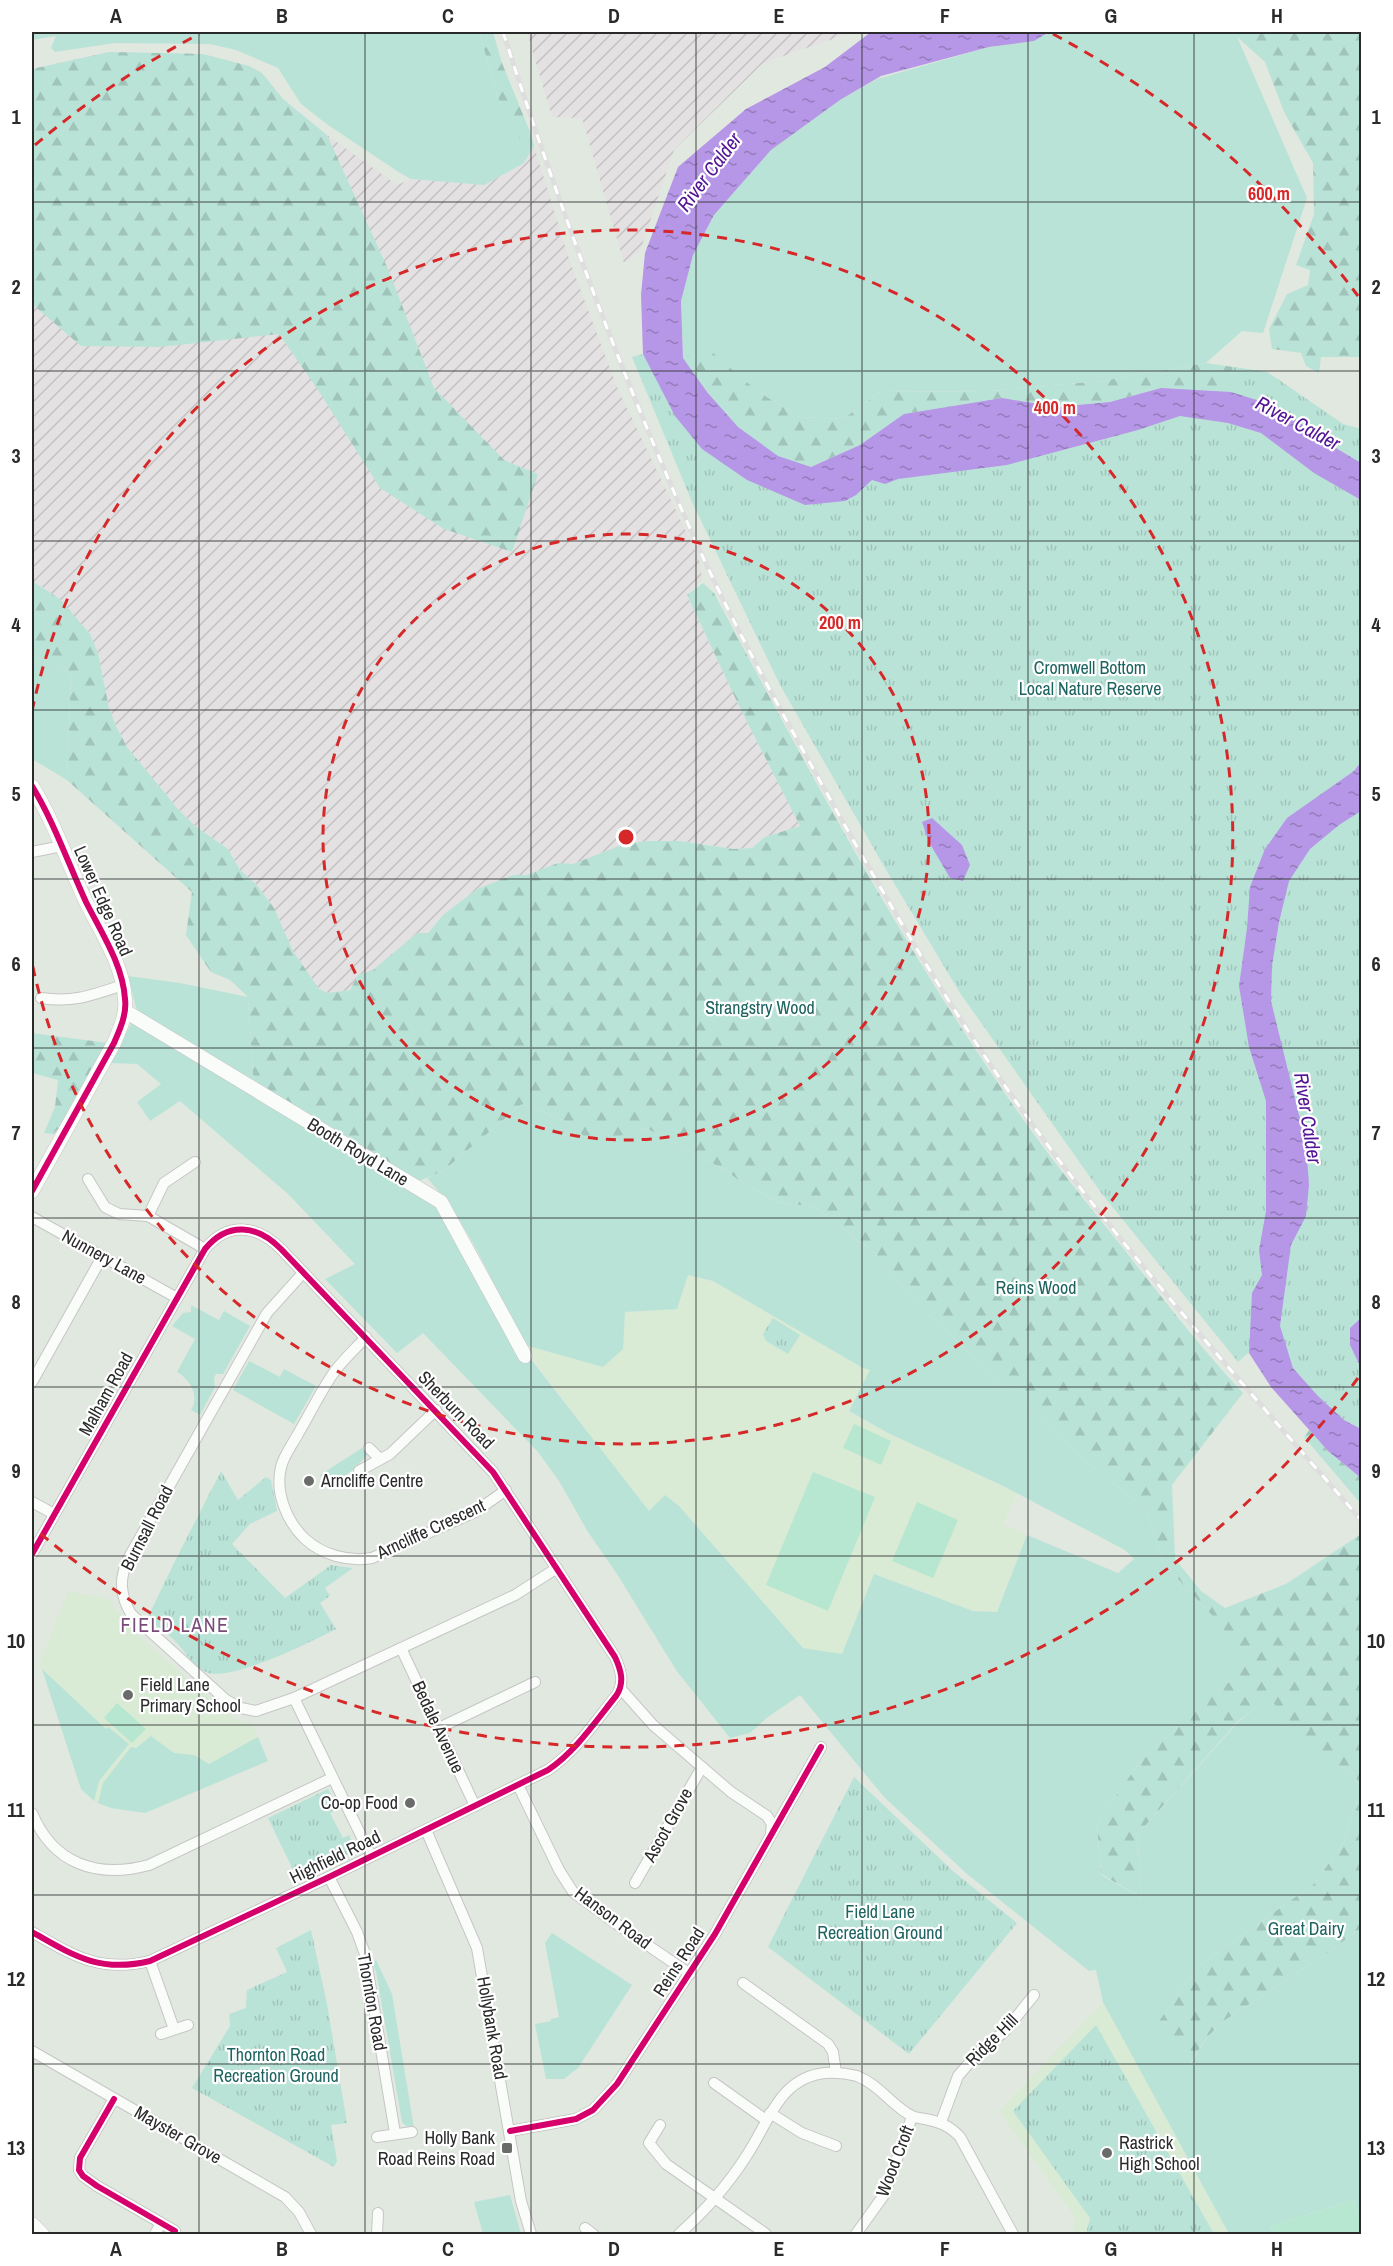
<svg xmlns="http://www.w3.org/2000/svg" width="1393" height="2266" font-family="'Archivo Narrow',sans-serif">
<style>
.industrial{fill:url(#industrial-furrows)}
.education{fill:#d9ead5}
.grass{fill:#bae3d8}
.forest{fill:url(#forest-firs)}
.park{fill:url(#park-tufts)}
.pitch{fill:#b8e7d1}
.water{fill:url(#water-ripples)}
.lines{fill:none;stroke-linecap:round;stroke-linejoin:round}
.minor-casing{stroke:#c5c6c5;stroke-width:12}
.tertiary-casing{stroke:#c5c6c5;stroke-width:15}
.minor{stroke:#fafcfa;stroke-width:10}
.tertiary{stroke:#fafcfa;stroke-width:14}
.rail-casing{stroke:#dedede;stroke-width:5}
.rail{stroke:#fff;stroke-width:3;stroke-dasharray:9;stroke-linecap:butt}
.cycleway-casing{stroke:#fff;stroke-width:10}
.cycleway{stroke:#d6006c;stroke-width:6}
.grid{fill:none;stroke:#2a2a2a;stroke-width:1.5;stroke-opacity:0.55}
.ring{fill:none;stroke:#d62828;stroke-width:3;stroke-dasharray:10 8}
.poi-dot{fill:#6a6c6a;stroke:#fff;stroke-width:2}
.labels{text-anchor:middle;stroke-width:4.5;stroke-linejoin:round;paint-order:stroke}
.park-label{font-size:18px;fill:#1d635f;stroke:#fff}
.street-label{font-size:18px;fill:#2a2a2a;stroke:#fff}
.poi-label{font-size:18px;fill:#2a2a2a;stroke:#fff;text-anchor:start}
.water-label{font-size:20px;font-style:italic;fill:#521394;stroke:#fff}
.neighbourhood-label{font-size:20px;letter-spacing:1.5px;fill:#774c78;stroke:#fff}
.centre{fill:#d62828;stroke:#fff;stroke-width:3}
.ring-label{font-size:18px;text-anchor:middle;font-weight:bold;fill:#d62828;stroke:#fff;stroke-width:4.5;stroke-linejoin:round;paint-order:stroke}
.neatline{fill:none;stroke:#2a2a2a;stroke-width:2}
.grid-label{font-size:20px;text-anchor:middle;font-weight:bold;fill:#2a2a2a}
</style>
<defs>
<pattern id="industrial-furrows" width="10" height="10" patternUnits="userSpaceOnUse" patternTransform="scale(1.5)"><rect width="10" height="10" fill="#e3e1e1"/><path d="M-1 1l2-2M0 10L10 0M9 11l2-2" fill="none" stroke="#c3c1c1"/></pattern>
<pattern id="forest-firs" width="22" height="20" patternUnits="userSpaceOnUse" patternTransform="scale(1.5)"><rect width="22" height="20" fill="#bae3d8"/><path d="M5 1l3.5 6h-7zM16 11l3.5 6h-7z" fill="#a0c3ba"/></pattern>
<pattern id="park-tufts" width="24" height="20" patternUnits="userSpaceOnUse" patternTransform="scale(1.5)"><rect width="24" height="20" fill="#bae3d8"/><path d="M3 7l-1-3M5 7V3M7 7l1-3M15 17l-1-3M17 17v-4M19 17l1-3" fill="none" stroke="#a0c3ba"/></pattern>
<pattern id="water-ripples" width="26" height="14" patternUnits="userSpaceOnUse" patternTransform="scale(1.5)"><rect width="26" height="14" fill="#b696e6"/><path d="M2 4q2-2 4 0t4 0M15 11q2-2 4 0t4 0" fill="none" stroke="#947bbb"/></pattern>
</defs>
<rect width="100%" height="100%" fill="#e1e8e0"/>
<g class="industrial">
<path d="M527,32H853L763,63L674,150L640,251L624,263L582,118L552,117Z"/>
<path d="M109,52L203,54L249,66L262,73L283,99L313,125L397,185L411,179L484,185L524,163L534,146L570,262L617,387L699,559L702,579L687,596L739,706L800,826L765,837L752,848L733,849L680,841H648L624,844L573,864H558L527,875H513L477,889L443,915L428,933H417L373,970L358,975L350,990L328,993L319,989L293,951L274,908L256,884L240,870L228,849L195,826L178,809L127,747L116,726L109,708L98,653L89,632L44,588L32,581V69Z"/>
</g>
<g class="education">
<path d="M688,1275L713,1281L863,1368L871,1370L849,1412L888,1433L927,1450L1017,1494L1003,1524L1027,1535L997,1612L973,1611L874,1574L842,1654L803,1648L679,1506L649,1512L521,1344L603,1367L623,1349L625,1312L677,1309Z"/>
<path d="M68,1591L109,1599L129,1627L234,1719L253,1724L268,1761L145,1813L111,1808L96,1802L81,1789L40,1663Z"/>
<path d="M1103,2002L1229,2234H1072L1075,2217L999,2111Z"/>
</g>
<g class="grass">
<path d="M32,32H479L500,104L527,139L530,132L534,146L524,163L484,185L411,179L400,173L328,125L301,104L278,68L236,50L210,44L115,43L55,52L51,48L56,36L32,40Z"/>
<path d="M1046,32H1235L1307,198L1263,333L1242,331L1206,363L1102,381L989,391L880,392L843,419L799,417L757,391L683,358L681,301L693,255L714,215L771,150L840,100L877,79L989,47L1034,41Z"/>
<path d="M32,654L71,674L67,780L32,759Z"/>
<path d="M128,976L180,983L248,997L254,1085L137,1011Z"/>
<path d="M134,1021L261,1098L262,1094L412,1184L419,1196L438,1208L470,1262L514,1345L530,1358L649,1511L665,1495L679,1506L803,1648L842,1654L874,1574L973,1611L997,1612L1027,1535L1118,1573L1134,1559L1125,1550L1001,1485L888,1433L849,1411L870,1370L863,1368L713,1281L688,1275L677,1309L625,1312L623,1349L603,1367L521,1344C495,1287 470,1224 427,1178L443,1171L522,1104L568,1122L593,1143L646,1128L727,1171L742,1183L778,1202L815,1207L878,1256L914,1301L1083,1459L1146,1509L1164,1564L1223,1627L1243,1671L1144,1756L1097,1823L1101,1875L1142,1898L1137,1835L1240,1720L1271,1697L1302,1751L1352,1772L1361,1786L1344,1842L1314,1884L1199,1966L1156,2025L1189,2066L1208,2036L1225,2020L1323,1956L1361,1928V2224L1354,2200L1271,2226L1273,2234H1229L1103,2002L1096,1970L1089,1971L967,1874L884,1797L800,1695L768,1717L750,1733L730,1738L676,1670L617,1574L588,1532L559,1481L538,1452L423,1333L397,1353L325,1279L355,1264L288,1194L180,1101L150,1121L137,1102L161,1084L137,1064L110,1063L131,1024Z"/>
<path d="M191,1305L219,1320L224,1311L250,1326L223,1374H216L214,1378L215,1387L200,1415L191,1410C200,1396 190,1379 177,1372L195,1339L172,1326L183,1313L191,1312Z"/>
<path d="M249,1361L280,1377L284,1369L316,1386L294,1424L233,1390Z"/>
<path d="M362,1448L368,1453L367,1455L353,1470L328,1488L320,1475Z"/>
<path d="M42,1669L106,1729L108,1727L129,1744L99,1781L94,1801L81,1789Z"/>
<path d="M151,1736L174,1753L194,1755L209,1764L258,1737L268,1761L145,1813L111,1808L98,1803L103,1783L131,1747L136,1748Z"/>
<path d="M552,1933L632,1985L578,2068L564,2079H546L535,2024L551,2021V2019L559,2017L545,1943Z"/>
<path d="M376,1960L392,1994L414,2128L406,2126L402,2122L376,1971L372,1963Z"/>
<path d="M510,2195L521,2234H483L474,2202Z"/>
</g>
<g class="forest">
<path d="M479,32H493L502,63L530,132L527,139H520L500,104Z"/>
<path d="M1235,32H1361V357H1321L1319,373L1306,366L1301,353L1272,349L1269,329L1287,294L1308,285L1310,270L1296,265L1314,214L1313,163L1284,112L1265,62L1236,36Z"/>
<path d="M109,52L203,54L249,66L262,73L283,99L327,135L388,269L434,388L504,460L538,474L512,552L444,529L380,488L318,390L279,334L160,347L81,346L32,304V69Z"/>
<path d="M705,346L757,391L799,417L843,419L880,392L989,391L1102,381L1206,363L1267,372L1343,424L1361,429L1161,388L1110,402L1056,407L1002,398L904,414L860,445L811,467C800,463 786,461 776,455C737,431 709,395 683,358Z"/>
<path d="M32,581L60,599L90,634L98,653L109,708L116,726L127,747L178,809L195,826L228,849L240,870L256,884L274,908L293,951L319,989L328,993L350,990L358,975L373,970L417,933H428L443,915L477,889L513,875H527L558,863L573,864L624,844L648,841H680L733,849L752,848L765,837L800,826L739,706L687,595L703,583L714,593C811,775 908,958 1028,1126C1058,1168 1091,1208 1123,1248C1162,1298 1200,1347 1243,1393L1172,1485L1175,1559L1201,1591L1225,1608L1286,1584L1361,1534V1928L1323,1956L1225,2020L1208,2036L1188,2066L1156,2025L1199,1966L1314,1884L1344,1842L1361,1786L1352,1772L1302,1752L1271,1698L1239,1720L1137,1835L1142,1898L1101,1874L1097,1823L1144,1756L1242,1671L1223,1627L1164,1564L1146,1509L1083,1459L914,1301L878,1256L815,1207L778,1202L742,1183L727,1171L646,1128L593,1144L568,1122L522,1104L443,1171L412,1184L254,1088L248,997L230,980L211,972L186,935L192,892L67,780L71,674L32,654Z"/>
<path d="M32,1033L108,1043L86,1078L62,1125L53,1134L44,1133L55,1107L58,1080L32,1073Z"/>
<path d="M1309,1430L1328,1451L1361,1478V1504L1304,1437Z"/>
</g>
<g class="park">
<path d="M643,354L683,358C709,395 737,430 776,455C786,461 800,463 811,467L860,445L904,414L1002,398L1056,407L1110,402L1161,388L1222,391L1233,367L1267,372L1343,424L1361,429V1429L1344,1420L1318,1396L1293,1368L1279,1326L1238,1362L1102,1194L960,993L885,868L780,685L692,502L632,357Z"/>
<path d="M773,1318L800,1335L788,1354L766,1341L763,1334Z"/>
<path d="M221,1471L238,1500L266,1477L271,1480L277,1511L250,1524L232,1544L285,1598L331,1565L353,1568L325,1588L330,1596L320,1603L336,1629C313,1641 229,1683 206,1672C192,1666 184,1649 173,1639C166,1632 156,1626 147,1619L175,1561Z"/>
<path d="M854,1777L953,1871L1017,1923L909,2054L768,1947Z"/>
<path d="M328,1789L338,1809L330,1813L343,1838L349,1835L355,1848L354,1852L328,1862L326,1867L298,1880L268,1818Z"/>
<path d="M311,1930L327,2004L347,2123L331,2125L337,2161L334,2167L192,2088L230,2026L229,2014L246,2008L247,1990L287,1972L276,1948Z"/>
<path d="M1096,2025L1214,2234H1086L1090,2218L1013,2111Z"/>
</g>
<g class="pitch">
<path d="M854,1424L891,1441L881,1465L843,1448Z"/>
<path d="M813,1472L875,1497L828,1611L766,1585Z"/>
<path d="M917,1502L958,1520L933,1578L892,1561Z"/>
<path d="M117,1703L146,1729L132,1743L104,1718Z"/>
<path d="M1354,2200L1361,2224V2234H1273L1271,2226Z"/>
</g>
<g class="water">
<path d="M871,32H1049L1034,41L989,47L881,76L840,100L771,150L714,215L693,255L681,301L683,358L707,392L738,427L778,456L811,467L860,445L904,414L1002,398L1056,407L1110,402L1161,388L1231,392L1279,407L1324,441L1361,463V500L1314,473L1261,433L1228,423L1180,416L1138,430L1007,465L898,479L885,484L872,480L856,495L845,501L805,505L747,480L702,449L675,416L643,354L641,295L645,253L678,167L746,109L825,67Z"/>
<path d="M1361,762V811L1339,825L1310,849L1289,881L1279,922L1272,966L1271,1001L1306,1144L1309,1185L1306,1216L1291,1245L1280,1326L1293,1368L1318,1396L1344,1420L1361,1429V1478L1328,1451L1271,1387L1249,1353L1252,1293L1262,1275L1259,1250L1266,1211V1101L1249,1047L1239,986L1247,928L1250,887L1265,849L1287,818L1354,771Z"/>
<path d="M932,818L962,845L970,865L963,881L950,878L929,842L922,822Z"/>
<path d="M1361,1318V1368L1350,1345V1328Z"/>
</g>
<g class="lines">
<defs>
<g id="minor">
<path d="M32,852L62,846"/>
<path d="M41,998C74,1003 93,995 123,985"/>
<path d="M88,1179L105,1207L119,1214L148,1216L205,1249"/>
<path d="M148,1216L164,1183L195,1162"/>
<path d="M32,1217L177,1298"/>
<path d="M303,1273L267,1313L128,1559C119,1579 120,1595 131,1614L226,1700L241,1708L256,1711L294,1698L515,1595L557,1568"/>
<path d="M366,1337C356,1348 344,1359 335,1371C321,1390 310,1414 298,1434C292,1445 284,1455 281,1467C275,1492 286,1520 304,1538C322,1555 348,1562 372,1558L475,1512L506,1490"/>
<path d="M32,1382L102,1257"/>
<path d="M369,1448L380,1459"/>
<path d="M359,1471L390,1454L436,1410"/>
<path d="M32,1502L54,1514"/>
<path d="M32,1554L205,1249C228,1221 257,1225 281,1249L493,1472L615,1657C621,1670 625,1683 616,1696C595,1722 576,1751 548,1770L329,1877L150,1961C100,1973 74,1956 32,1932"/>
<path d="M401,1648L475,1806"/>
<path d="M621,1689L653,1725L731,1792L767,1816L772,1824L771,1833"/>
<path d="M294,1698L371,1856"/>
<path d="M439,1728L535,1682"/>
<path d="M518,1785L559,1870L573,1892L618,1925L690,1974"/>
<path d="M32,1813C53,1864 97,1879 149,1865L332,1778"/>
<path d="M426,1830L477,1948L521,2201L531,2234"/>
<path d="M329,1877L357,1932L365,1954L395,2133"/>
<path d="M635,1883L702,1767"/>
<path d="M150,1961L174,2029"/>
<path d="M743,1983L828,2044L833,2052L836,2073"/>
<path d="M161,2034L188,2025"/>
<path d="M32,2051L285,2197L299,2212L311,2234"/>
<path d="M714,2083L766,2120"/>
<path d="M114,2099L80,2158L79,2170L83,2176L97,2186L175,2231"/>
<path d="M770,2113L802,2133L836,2146"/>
<path d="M941,2122L958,2076L977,2054L1005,2031L1034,1995"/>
<path d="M660,2125L649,2143L666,2164L766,2234"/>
<path d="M510,2131L576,2119L593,2110L617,2084L715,1934L821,1747"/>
<path d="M377,2137L412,2132"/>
<path d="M585,2228L593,2234"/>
<path d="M155,2234L161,2223"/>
<path d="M377,2234L378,2213"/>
<path d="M679,2234C705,2211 728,2185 747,2155C769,2122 779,2078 825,2073C836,2072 846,2073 857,2076C880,2085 893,2107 912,2116C916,2118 921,2118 925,2119C940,2122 950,2126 960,2137L1013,2234"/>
<path d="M856,2234L884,2195L912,2117"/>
</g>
<g id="tertiary">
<path d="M32,786C54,822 68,863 86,902C101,932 123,965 125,999C127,1014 120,1029 114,1043L32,1191"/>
<path d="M125,1011L441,1202L525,1356"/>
<path d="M32,2224L42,2234"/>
</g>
</defs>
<use href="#minor" class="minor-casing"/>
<use href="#tertiary" class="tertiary-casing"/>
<use href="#minor" class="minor"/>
<use href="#tertiary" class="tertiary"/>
<defs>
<path id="rail" d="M503,32C560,209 624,383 701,553C742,642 791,729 839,815C900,923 964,1032 1038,1132C1138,1268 1252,1394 1362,1521"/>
</defs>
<use href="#rail" class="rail-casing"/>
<use href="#rail" class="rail"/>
<defs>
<g id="cycleway">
<path d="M32,786C54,822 68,863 86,902C101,932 123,965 125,999C127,1014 120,1029 114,1043L32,1191"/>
<path d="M32,1554L205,1249C228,1221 257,1225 281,1249L493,1472L615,1657C621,1670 625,1683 616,1696C595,1722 576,1751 548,1770L329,1877L150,1961C100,1973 74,1956 32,1932"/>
<path d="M114,2099L80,2158L79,2170L83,2176L97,2186L175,2231"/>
<path d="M510,2131L576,2119L593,2110L617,2084L715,1934L821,1747"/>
</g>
</defs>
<use href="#cycleway" class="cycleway-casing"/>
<use href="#cycleway" class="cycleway"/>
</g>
<path class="grid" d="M199,32V2234M365,32V2234M531,32V2234M696,32V2234M862,32V2234M1028,32V2234M1194,32V2234M32,202H1362M32,371H1362M32,541H1362M32,710H1362M32,879H1362M32,1048H1362M32,1218H1362M32,1387H1362M32,1556H1362M32,1725H1362M32,1895H1362M32,2064H1362"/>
<g class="ring">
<circle cx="626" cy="837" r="303"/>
<path d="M32 711A607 607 0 1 1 32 963"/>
<path d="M1358 1378A910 910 0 0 1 35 1529M35 145A910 910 0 0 1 199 34M1053 34A910 910 0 0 1 1358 296"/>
</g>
<g class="poi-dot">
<circle cx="309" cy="1481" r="6"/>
<circle cx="128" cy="1695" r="6"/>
<circle cx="410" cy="1803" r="6"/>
<rect x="501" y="2142" width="12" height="12" rx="3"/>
<circle cx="1107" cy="2153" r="6"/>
</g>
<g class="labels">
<g class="park-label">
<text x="1090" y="674">Cromwell Bottom<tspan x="1090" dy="21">Local Nature Reserve</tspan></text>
<text x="760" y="1014">Strangstry Wood</text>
<text x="1036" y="1294">Reins Wood</text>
<text x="880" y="1918">Field Lane<tspan x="880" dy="21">Recreation Ground</tspan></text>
<text x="1306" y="1935">Great Dairy</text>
<text x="276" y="2061">Thornton Road<tspan x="276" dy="21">Recreation Ground</tspan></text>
</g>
<g class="street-label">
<text transform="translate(103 901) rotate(66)" y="6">Lower Edge Road</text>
<text transform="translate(358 1152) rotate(31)" y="6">Booth Royd Lane</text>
<text transform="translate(104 1257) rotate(29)" y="6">Nunnery Lane</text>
<text transform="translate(106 1394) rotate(-61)" y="6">Malham Road</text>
<text transform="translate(456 1410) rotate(46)" y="6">Sherburn Road</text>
<text transform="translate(147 1528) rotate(-63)" y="6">Burnsall Road</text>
<text transform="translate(431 1529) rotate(-25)" y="6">Arncliffe Crescent</text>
<text transform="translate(438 1727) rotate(65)" y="6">Bedale Avenue</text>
<text transform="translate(668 1825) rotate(-61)" y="6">Ascot Grove</text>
<text transform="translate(335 1857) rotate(-26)" y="6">Highfield Road</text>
<text transform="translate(613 1918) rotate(37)" y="6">Hanson Road</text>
<text transform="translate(679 1962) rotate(-57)" y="6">Reins Road</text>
<text transform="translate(372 2002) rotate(80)" y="6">Thornton Road</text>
<text transform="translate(492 2028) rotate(80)" y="6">Hollybank Road</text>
<text transform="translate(992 2040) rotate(-45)" y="6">Ridge Hill</text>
<text transform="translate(178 2135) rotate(30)" y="6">Mayster Grove</text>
<text transform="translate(895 2161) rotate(-69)" y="6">Wood Croft</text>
</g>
<g class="poi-label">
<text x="321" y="1487">Arncliffe Centre</text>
<text x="140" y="1691">Field Lane<tspan x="140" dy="21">Primary School</tspan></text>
<text x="398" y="1809" text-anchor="end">Co-op Food</text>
<text x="495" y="2144" text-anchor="end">Holly Bank<tspan x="495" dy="21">Road Reins Road</tspan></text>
<text x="1119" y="2149">Rastrick<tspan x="1119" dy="21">High School</tspan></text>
</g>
<g class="water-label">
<text transform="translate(709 172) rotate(-53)" y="7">River Calder</text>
<text transform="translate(1298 423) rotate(28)" y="7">River Calder</text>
<text transform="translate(1308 1118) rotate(81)" y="7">River Calder</text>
</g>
<g class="neighbourhood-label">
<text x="175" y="1632">FIELD LANE</text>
</g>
</g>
<circle cx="626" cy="837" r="9" class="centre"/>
<g class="ring-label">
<text x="1269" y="200">600 m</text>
<text x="1055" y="414">400 m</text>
<text x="840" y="629">200 m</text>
</g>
<rect width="1393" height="2266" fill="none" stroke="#ffffff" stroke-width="66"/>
<rect x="33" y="33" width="1327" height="2200" class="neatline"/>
<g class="grid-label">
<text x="116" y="23">A</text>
<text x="282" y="23">B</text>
<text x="448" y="23">C</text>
<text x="614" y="23">D</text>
<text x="779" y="23">E</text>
<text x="945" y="23">F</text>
<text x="1111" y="23">G</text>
<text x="1277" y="23">H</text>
<text x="16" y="124">1</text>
<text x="1376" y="124">1</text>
<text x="16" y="294">2</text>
<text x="1376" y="294">2</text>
<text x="16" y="463">3</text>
<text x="1376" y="463">3</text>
<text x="16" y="632">4</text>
<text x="1376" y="632">4</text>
<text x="16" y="801">5</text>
<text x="1376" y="801">5</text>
<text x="16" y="971">6</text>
<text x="1376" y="971">6</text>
<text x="16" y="1140">7</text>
<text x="1376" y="1140">7</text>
<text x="16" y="1309">8</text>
<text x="1376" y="1309">8</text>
<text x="16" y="1478">9</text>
<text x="1376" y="1478">9</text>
<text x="16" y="1648">10</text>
<text x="1376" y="1648">10</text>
<text x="16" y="1817">11</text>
<text x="1376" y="1817">11</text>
<text x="16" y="1986">12</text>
<text x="1376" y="1986">12</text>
<text x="16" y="2155">13</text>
<text x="1376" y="2155">13</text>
<text x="116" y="2256">A</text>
<text x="282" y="2256">B</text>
<text x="448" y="2256">C</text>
<text x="614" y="2256">D</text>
<text x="779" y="2256">E</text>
<text x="945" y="2256">F</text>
<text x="1111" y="2256">G</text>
<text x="1277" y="2256">H</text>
</g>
</svg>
